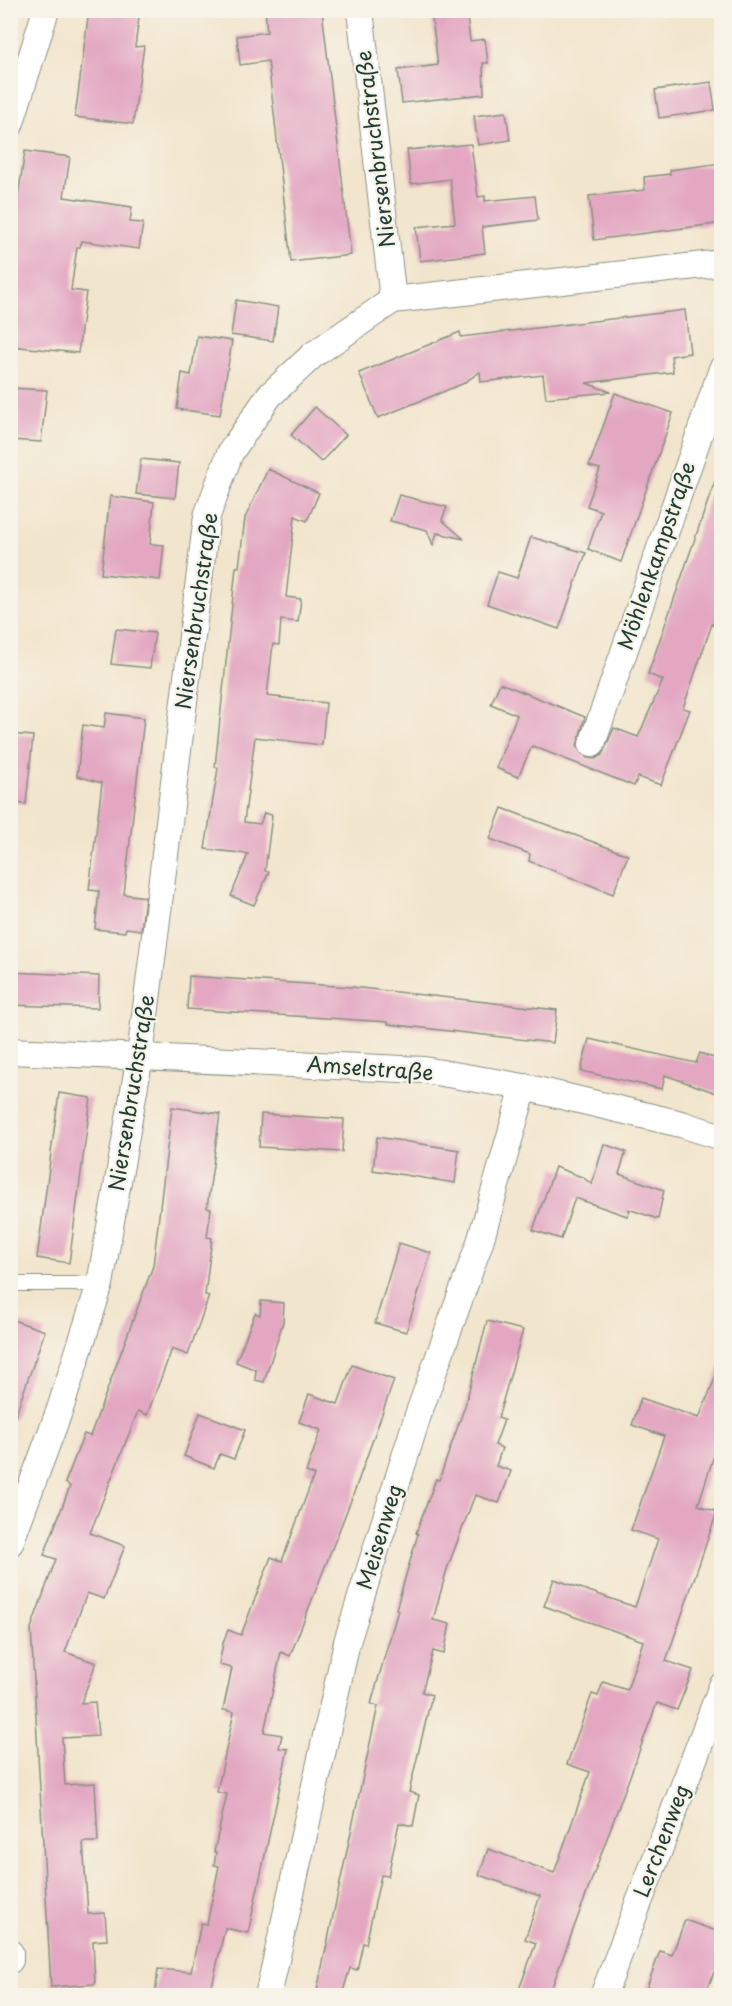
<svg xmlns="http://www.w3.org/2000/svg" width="732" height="2006" font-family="'Playpen Sans',sans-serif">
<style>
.building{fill:#e3a7c2}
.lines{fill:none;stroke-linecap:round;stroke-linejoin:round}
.service-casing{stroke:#889180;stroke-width:16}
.minor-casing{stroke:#889180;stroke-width:28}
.service{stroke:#fff;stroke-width:14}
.minor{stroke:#fff;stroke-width:26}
.labels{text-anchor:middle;stroke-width:4.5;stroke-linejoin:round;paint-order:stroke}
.street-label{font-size:21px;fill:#1f3d34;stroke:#f7f3e8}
</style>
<rect width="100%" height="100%" fill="#f7f3e8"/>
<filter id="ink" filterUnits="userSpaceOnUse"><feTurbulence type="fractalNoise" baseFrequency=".0167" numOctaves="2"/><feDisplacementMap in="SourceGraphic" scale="12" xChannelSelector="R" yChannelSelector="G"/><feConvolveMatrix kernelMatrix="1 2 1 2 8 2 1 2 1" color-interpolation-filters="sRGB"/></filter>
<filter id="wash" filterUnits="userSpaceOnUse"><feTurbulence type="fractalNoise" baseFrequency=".008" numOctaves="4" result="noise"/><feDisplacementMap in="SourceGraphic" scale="24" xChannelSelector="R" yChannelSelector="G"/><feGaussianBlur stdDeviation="1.35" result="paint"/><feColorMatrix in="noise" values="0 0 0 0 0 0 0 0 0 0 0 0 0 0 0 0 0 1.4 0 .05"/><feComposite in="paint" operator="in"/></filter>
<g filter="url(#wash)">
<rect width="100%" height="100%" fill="#f2e5cd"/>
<g id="blocks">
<g class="building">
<path d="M89,10H140L135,47L144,46L133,124L75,117Z"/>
<path d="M265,10H322L351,255L291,262L268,61L240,65L237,36L267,32Z"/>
<path d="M431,10H466L470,41L485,39L488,63H483L484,94L402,103L398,70L438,65Z"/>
<path d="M711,82L715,110L659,118L655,90Z"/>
<path d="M506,112L510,140L478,145L474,116Z"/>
<path d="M471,144L478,197L485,196V201L535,196L538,220L482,227L485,253L420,261L416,227L455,223L450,179L411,184L407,150Z"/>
<path d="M25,151L70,157L64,197L132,207L130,222L143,223L139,249L82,241L80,247H77L71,290L86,292L78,353L10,346V249Z"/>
<path d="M722,163V223L594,240L589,196L645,190L644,177L670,174V170Z"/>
<path d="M236,300L278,307L273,341L231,335Z"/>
<path d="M685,310L690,353L671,356L673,372L586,383L611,392L546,398L543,375L481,382L480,372L462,384L378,418L359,373L460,332L461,337Z"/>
<path d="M197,336L232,341L220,415L177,409L182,373L191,375Z"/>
<path d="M10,388L47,390L41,442L10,440Z"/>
<path d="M615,393L673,413L621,562L588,549L601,511L587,506L600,469L589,466Z"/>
<path d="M315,407L346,435L321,462L291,435Z"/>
<path d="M141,459L179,463L175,498L136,494Z"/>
<path d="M268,469L319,493L307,521L295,516L286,597L301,599L298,622L281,620L279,645L273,644L267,696L326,703L322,745L255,737L244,822L260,824L264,813L272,815L265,871L269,872L254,905L231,896L248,854L205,849L218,768L215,767L236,567H239L245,518Z"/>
<path d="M718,472H722V627L712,624L683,708L690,710L661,785L638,777L634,786L532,746L518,777L496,768L517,715L491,704L500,683L585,717L577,746L587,758L595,759L602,755L614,728L638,737L663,680L648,674Z"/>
<path d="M399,495L447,507L442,520L464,539L437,533L433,545L427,530L390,521Z"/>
<path d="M110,496L154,502L150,544L164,545L160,580L101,574Z"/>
<path d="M531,537L586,553L559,629L487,604L498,572L517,578Z"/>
<path d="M116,629L155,633L150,668L111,664Z"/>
<path d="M106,713L144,718L124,894L145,897L141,930L126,928L125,932L95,929L99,891L89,890L102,783L77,776L83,725L104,728Z"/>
<path d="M10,734L33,736L26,804L10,803Z"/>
<path d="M502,808L628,855L613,894L529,861L530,854L490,839Z"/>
<path d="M10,972L99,976L98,1008L10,1005Z"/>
<path d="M189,976L352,987L557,1010L553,1043L388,1024V1022L187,1009Z"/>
<path d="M589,1039L696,1063L700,1053L722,1061V1095L665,1075L662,1089L581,1071Z"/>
<path d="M59,1093L91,1098L69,1263L37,1258Z"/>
<path d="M172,1107L220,1114L207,1208L211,1209L207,1237L212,1238L205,1295L209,1296L188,1355L172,1349L147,1415L138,1411L90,1533L125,1546L104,1599L87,1593L65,1652L96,1663L81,1703L95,1702L98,1736L62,1738L65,1785L95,1783L98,1842H83L88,1914L105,1913L107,1940L93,1941L95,1984L51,1987L31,1628L56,1559L44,1555L70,1486L65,1483L84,1434L90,1436L153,1266Z"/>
<path d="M261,1114L344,1119L342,1152L259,1147Z"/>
<path d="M377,1137L459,1150L455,1183L373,1170Z"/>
<path d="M604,1144L626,1152L619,1174L664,1190L658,1219L628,1209L630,1210L627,1216L575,1198L561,1239L533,1230L555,1167L582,1177L592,1184Z"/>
<path d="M399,1243L431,1253L406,1332L375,1323Z"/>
<path d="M261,1301L284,1303L283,1322L264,1382L255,1380L256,1370L236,1362L255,1313L260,1315Z"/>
<path d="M10,1319L45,1331L14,1419L10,1418Z"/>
<path d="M487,1321L523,1330L498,1418L504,1420L495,1445L502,1448L496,1466L511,1471L499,1503L475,1495L447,1569L433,1620L450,1624L444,1654L433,1651L422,1692L432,1695L409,1792L419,1795L413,1826L399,1823L388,1876L381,1875L366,1944L363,1943L357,1970L350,1968L342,1995H316L378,1706L371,1704L398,1610L396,1609L418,1534L416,1533L436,1479L439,1480L465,1406Z"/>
<path d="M352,1365L394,1380L355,1490L290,1656L281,1652L264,1732L282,1735L279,1748L288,1749L248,1933L225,1928L210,1995H155L158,1969L191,1972L201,1923L207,1924L219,1866L214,1865L216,1852H214L227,1794L217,1792L234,1712L223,1710L232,1668L219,1665L223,1643L228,1630L241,1635L271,1557L282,1561L314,1475L306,1472L321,1430L299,1422L309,1394L338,1404Z"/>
<path d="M720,1366L722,1431L698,1505L717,1512L666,1661L693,1670L677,1710L657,1703L549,1995H517L536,1943L525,1939L540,1896L479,1875L488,1849L554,1873L590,1772L567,1764L592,1694L598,1696L603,1682L627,1690L643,1641L544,1606L554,1579L635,1607L658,1539L631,1530L664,1436L632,1425L641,1398L699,1418Z"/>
<path d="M200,1413L245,1430L234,1459L220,1454L214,1468L184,1456Z"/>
<path d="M685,1920L722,1933V1972L715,1970L705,1995H644L660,1951L672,1955Z"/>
</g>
</g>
</g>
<g filter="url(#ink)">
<use href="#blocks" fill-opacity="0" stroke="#889180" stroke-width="1.5"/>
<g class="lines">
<defs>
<path id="service" d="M10,1284H100"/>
<g id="minor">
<path d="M360,10L393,300"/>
<path d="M10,125L46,10"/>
<path d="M592,744L722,369"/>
<path d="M10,1051L424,1070L524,1087L681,1124L722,1137"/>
<path d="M10,1543L60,1409L100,1284L140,1056L207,516L230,453L269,396L313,355L393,300L722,263"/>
<path d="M10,1953V1960"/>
<path d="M268,1996L347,1642L418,1415L480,1242L524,1087"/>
<path d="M603,1996L722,1686"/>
</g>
</defs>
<use href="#service" class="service-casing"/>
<use href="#minor" class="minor-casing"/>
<use href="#service" class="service"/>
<use href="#minor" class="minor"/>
</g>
</g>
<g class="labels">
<g class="street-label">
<text transform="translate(376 149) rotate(-97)" y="7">Niersenbruchstraße</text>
<text transform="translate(657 556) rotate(-71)" y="7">Möhlenkampstraße</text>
<text transform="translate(197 611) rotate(-82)" y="7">Niersenbruchstraße</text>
<text transform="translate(370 1069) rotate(4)" y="7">Amselstraße</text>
<text transform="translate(132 1093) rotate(-81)" y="7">Niersenbruchstraße</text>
<text transform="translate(380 1537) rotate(-73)" y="7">Meisenweg</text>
<text transform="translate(662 1841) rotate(-69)" y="7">Lerchenweg</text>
</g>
</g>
<rect width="732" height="2006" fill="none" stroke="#f7f3e8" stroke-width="36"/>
</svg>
